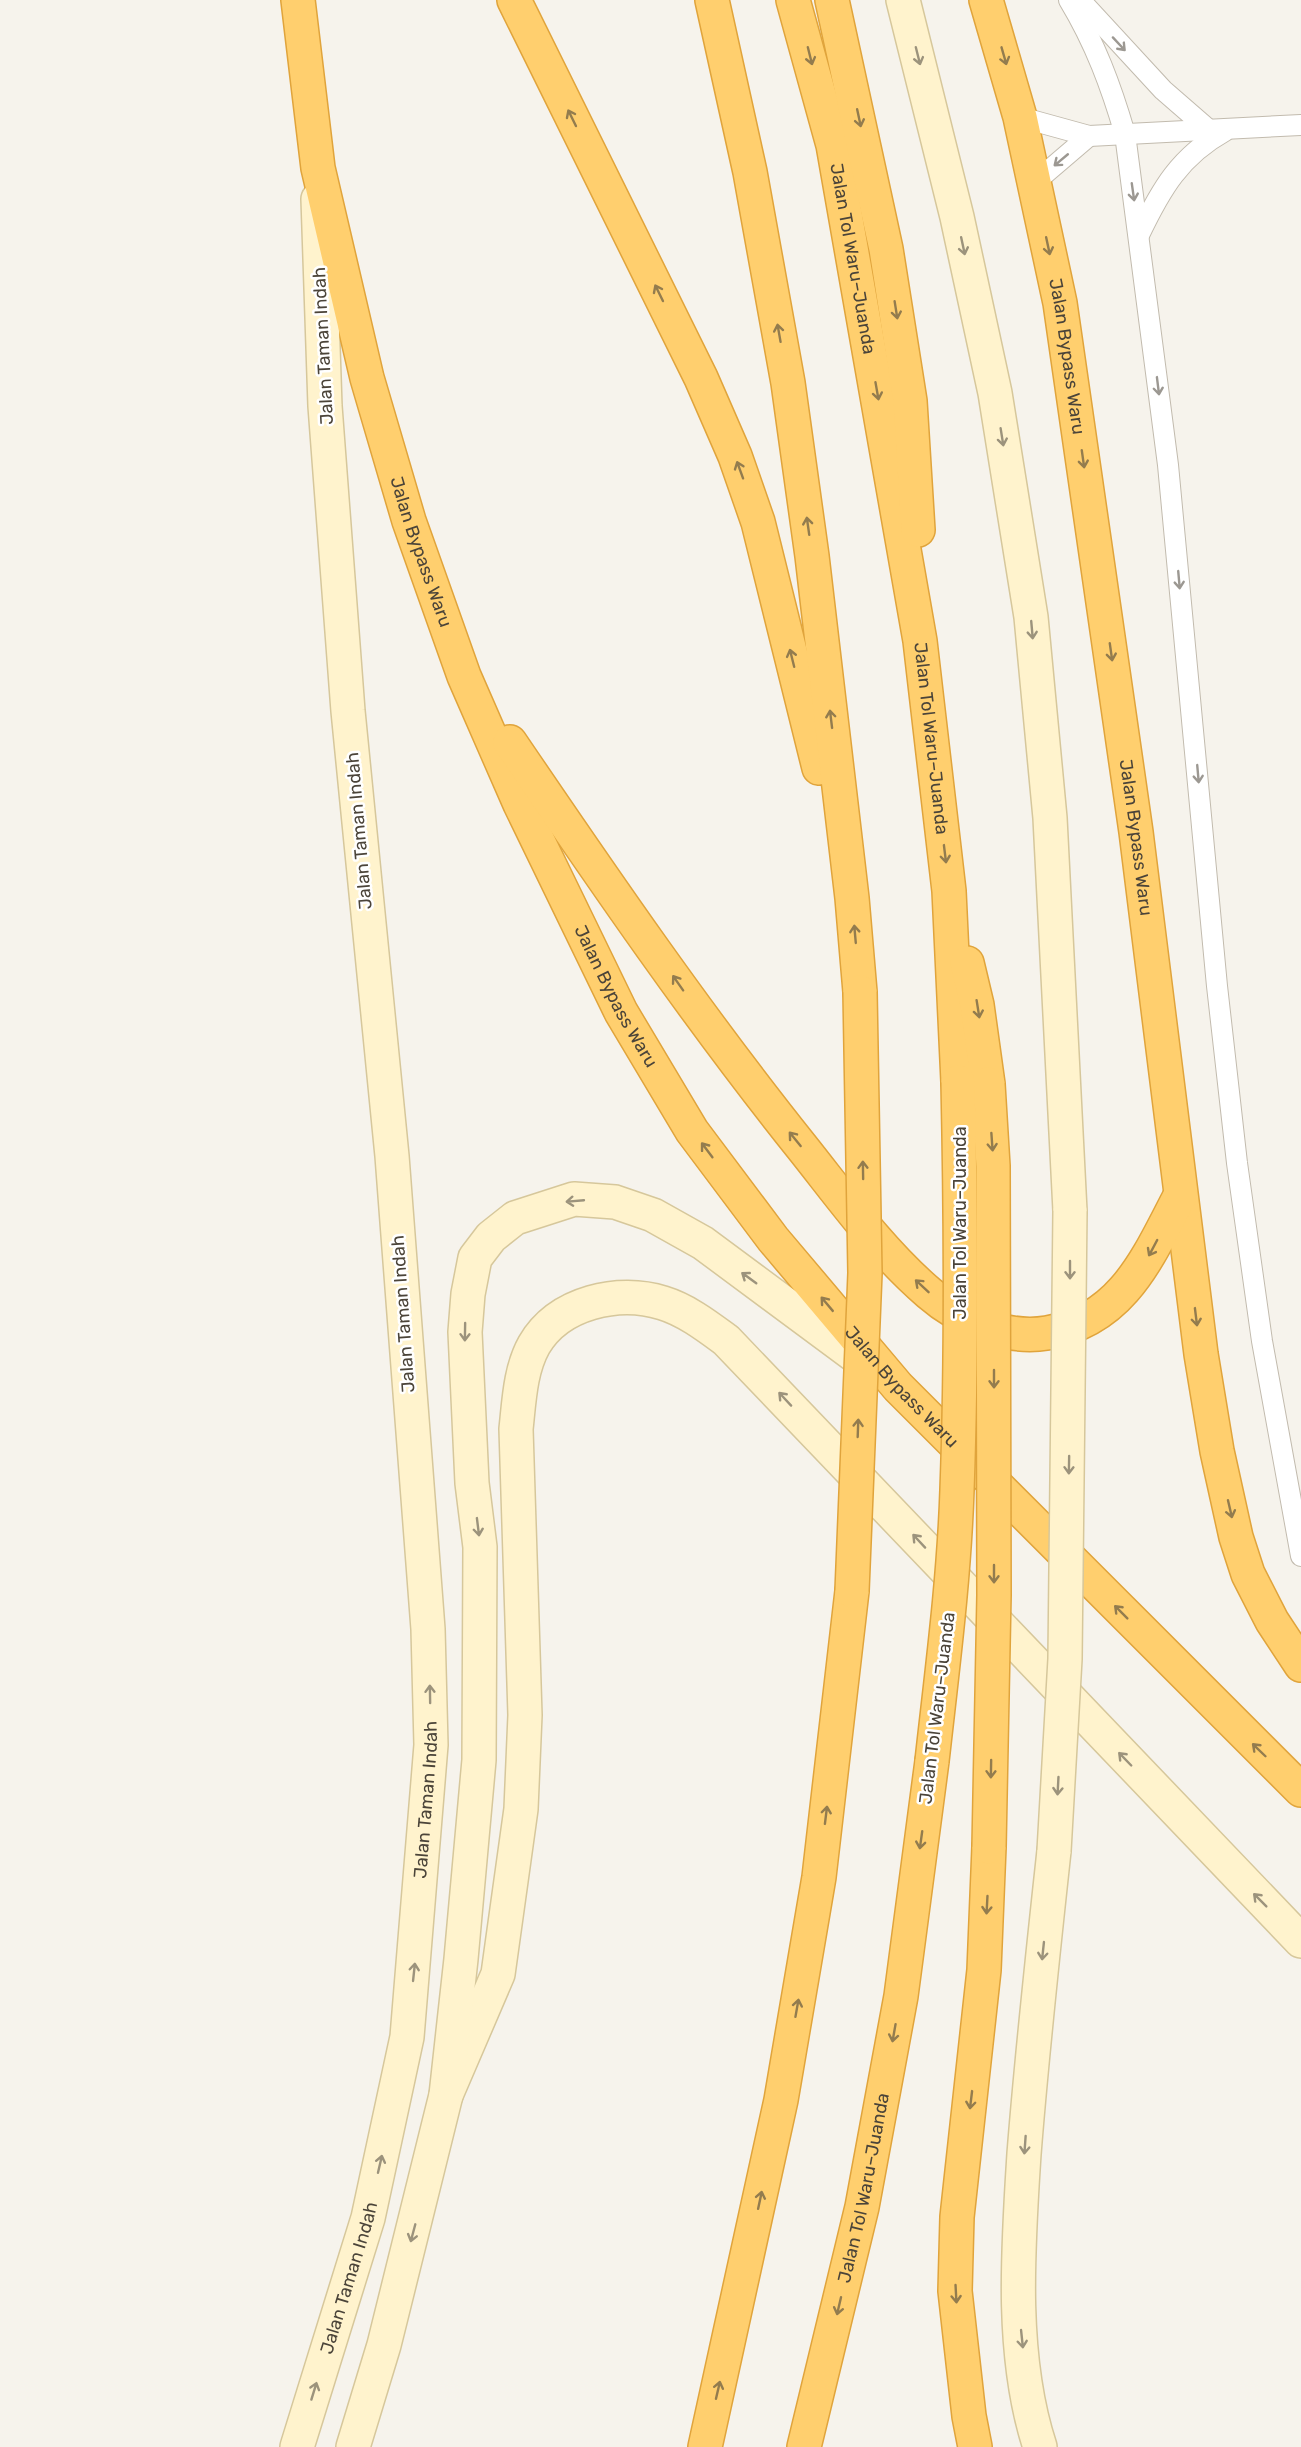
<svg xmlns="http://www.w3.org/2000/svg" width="1301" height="2447" font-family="Rubik,sans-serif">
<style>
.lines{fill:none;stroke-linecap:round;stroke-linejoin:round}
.lane-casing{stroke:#c2bbae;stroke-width:22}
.secondary-casing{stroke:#d6c79b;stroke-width:36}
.highway-casing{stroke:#e0a43c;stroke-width:36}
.lane{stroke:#fff;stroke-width:20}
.secondary{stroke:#fff3cd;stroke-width:33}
.highway{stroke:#ffcf6e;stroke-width:33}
.secondary-bridge-casing{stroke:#d6c79b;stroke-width:36;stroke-linecap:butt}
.highway-bridge-casing{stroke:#e0a43c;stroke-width:36;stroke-linecap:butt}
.secondary-bridge{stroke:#fff3cd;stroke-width:33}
.highway-bridge{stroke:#ffcf6e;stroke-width:33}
.oneway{stroke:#9c9892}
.oneway2{stroke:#937c4e}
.oneway3{stroke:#9c937c}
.labels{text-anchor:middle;stroke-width:5;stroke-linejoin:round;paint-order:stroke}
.street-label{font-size:18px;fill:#4b4439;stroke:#fff}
</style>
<rect width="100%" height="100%" fill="#f6f3ec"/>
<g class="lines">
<defs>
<g id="lane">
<path d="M1069,0C1095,43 1111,86 1125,134L1168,465L1217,986L1237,1163L1262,1341L1301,1556"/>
<path d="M1080,0L1163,90L1209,130"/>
<path d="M1020,117L1089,136L1301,125"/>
<path d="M1034,183L1089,136"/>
<path d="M1139,235C1161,189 1180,156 1225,131"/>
</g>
<g id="secondary">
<path d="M903,0L957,217L995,393L1031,617L1050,818L1070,1211"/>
<path d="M446,2095L498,1974L521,1809L525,1715L516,1429C519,1402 520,1370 534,1345C559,1302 619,1289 663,1303C686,1310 707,1326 726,1340L1301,1941"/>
<path id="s1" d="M297,2447L368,2218L407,2037L431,1745L428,1629L392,1156L348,711L325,406L318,199"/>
<path d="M353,2447L384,2345L446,2095L461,1959L479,1760L480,1547L472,1483L465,1332L468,1294L475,1258L491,1237L515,1218L574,1199L615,1202L653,1215L703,1243L877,1372"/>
<path d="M1040,2447C1010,2356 1018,2248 1024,2154C1032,2052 1043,1952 1054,1851"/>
</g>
<g id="highway">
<path id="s2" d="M298,0L318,168L367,378L409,521L464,676L520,804L621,1012L692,1131L773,1239L898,1387L1301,1790"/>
<path d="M514,0L701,378L735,456L758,522L819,768"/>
<path d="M712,0L750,172L788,383L812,556L852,898L860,992"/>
<path id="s3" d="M793,0L833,145L920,641L949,891L958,1082"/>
<path d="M832,0L886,249L910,401L918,530"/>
<path id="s4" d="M986,0L1020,117L1060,303L1136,832L1201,1354L1217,1451L1236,1537L1248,1574L1272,1621L1301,1665"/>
<path d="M510,742C603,879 697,1016 801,1146C841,1196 879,1250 929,1293C959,1319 1005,1340 1047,1333C1123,1320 1148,1257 1180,1196"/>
<path d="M967,963L977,1005L988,1084"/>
<path d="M705,2447L781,2100L819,1877L852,1591"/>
<path id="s5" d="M804,2447L862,2207L901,1996L932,1761"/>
<path d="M975,2447L969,2416L955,2291L957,2217L984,1970L989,1847"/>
</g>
</defs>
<use href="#lane" class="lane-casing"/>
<use href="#secondary" class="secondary-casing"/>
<use href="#highway" class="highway-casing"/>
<use href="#lane" class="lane"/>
<use href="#secondary" class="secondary"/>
<use href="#highway" class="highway"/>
<defs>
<path id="secondary-bridge" d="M1054,1851L1065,1659L1070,1211"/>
<g id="highway-bridge">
<path d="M988,1084L993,1166L994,1595L989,1847"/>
<path d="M852,1591L865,1273L860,992"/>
<path d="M932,1761C942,1671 954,1581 957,1490C962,1354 961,1218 958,1082"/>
</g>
</defs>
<use href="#secondary-bridge" class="secondary-bridge-casing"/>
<use href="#highway-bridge" class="highway-bridge-casing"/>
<use href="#secondary-bridge" class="secondary-bridge"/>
<use href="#highway-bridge" class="highway-bridge"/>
</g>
<defs><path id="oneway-shaft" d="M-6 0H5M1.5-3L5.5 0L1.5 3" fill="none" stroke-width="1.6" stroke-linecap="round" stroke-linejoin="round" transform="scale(1.5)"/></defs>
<g class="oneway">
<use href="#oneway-shaft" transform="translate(1119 44) rotate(47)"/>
<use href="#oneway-shaft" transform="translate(1061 160) rotate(140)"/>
<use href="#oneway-shaft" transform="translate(1133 192) rotate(82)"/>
<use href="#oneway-shaft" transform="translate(1158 386) rotate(83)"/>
<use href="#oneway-shaft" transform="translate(1179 580) rotate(85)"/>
<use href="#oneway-shaft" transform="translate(1198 774) rotate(85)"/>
</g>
<g class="oneway2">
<use href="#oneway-shaft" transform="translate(810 56) rotate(76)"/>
<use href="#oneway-shaft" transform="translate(1004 56) rotate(74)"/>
<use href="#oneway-shaft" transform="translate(572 118) rotate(-116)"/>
<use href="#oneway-shaft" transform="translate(859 118) rotate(78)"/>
<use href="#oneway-shaft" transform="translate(1048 246) rotate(78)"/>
<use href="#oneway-shaft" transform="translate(659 293) rotate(-116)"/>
<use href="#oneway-shaft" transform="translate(896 310) rotate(81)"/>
<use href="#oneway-shaft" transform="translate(779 333) rotate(-100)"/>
<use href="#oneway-shaft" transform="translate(877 391) rotate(80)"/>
<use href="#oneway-shaft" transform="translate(1083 459) rotate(82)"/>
<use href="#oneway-shaft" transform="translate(740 470) rotate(-110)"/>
<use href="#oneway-shaft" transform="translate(808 526) rotate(-98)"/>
<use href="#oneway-shaft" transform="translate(1111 652) rotate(82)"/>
<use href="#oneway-shaft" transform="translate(792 658) rotate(-104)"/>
<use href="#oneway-shaft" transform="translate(831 719) rotate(-97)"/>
<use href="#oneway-shaft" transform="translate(945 854) rotate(83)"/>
<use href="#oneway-shaft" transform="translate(855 934) rotate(-95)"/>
<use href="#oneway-shaft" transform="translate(678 983) rotate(-125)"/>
<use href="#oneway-shaft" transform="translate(978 1009) rotate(81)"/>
<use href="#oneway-shaft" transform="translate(795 1139) rotate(-129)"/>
<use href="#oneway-shaft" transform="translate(992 1142) rotate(86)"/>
<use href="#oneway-shaft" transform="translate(707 1150) rotate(-127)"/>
<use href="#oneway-shaft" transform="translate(863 1170) rotate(-91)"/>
<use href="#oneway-shaft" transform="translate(1153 1248) rotate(118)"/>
<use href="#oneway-shaft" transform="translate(922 1286) rotate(-137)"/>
<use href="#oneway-shaft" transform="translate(827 1304) rotate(-130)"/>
<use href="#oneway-shaft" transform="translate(1196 1317) rotate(83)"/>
<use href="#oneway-shaft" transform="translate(994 1379) rotate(90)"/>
<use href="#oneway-shaft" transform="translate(858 1428) rotate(-88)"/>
<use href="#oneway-shaft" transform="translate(1230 1509) rotate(77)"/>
<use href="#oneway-shaft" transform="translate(994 1574) rotate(90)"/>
<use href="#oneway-shaft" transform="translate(1121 1612) rotate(-135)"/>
<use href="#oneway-shaft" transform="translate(1259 1750) rotate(-136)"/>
<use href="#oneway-shaft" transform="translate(991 1769) rotate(91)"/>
<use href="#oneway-shaft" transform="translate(826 1815) rotate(-83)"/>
<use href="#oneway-shaft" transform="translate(921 1840) rotate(98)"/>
<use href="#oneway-shaft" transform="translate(987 1905) rotate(93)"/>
<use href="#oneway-shaft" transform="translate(797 2008) rotate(-80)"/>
<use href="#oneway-shaft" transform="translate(894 2033) rotate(100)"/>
<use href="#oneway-shaft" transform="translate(971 2100) rotate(97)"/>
<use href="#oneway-shaft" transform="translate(760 2200) rotate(-78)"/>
<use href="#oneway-shaft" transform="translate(956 2294) rotate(87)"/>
<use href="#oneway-shaft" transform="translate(839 2306) rotate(103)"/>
<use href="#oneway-shaft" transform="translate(718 2390) rotate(-77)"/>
</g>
<g class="oneway3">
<use href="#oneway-shaft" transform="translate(918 56) rotate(76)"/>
<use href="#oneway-shaft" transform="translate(963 246) rotate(78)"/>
<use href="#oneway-shaft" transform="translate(1002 437) rotate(81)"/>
<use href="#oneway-shaft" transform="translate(1032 630) rotate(85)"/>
<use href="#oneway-shaft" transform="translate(575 1201) rotate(175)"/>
<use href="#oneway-shaft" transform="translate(1070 1270) rotate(90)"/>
<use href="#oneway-shaft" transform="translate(749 1278) rotate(-144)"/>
<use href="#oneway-shaft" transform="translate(465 1332) rotate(91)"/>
<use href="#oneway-shaft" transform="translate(785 1399) rotate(-133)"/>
<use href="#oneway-shaft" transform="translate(1069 1465) rotate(91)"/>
<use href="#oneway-shaft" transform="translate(478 1527) rotate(83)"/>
<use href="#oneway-shaft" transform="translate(919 1541) rotate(-133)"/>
<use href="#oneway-shaft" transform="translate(430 1694) rotate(-91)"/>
<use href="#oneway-shaft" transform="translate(1125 1759) rotate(-134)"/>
<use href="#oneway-shaft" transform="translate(1058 1786) rotate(93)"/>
<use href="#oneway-shaft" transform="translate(1260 1900) rotate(-135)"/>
<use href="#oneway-shaft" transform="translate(1043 1951) rotate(96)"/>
<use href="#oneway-shaft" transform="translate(414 1972) rotate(-84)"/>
<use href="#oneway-shaft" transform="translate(1025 2145) rotate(94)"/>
<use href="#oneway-shaft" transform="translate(380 2164) rotate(-77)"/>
<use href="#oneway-shaft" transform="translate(413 2233) rotate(105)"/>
<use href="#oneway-shaft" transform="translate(1022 2339) rotate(84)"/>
<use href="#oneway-shaft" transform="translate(314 2391) rotate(-73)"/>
</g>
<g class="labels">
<g class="street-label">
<text dy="6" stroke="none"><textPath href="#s3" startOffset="266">Jalan Tol Waru–Juanda</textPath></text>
<text transform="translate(323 346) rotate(-93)" y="6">Jalan Taman Indah</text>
<text dy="6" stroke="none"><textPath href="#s4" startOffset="366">Jalan Bypass Waru</textPath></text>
<text dy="6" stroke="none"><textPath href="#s2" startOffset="567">Jalan Bypass Waru</textPath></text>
<text dy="6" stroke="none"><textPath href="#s3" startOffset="752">Jalan Tol Waru–Juanda</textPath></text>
<text transform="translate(359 831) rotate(-95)" y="6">Jalan Taman Indah</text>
<text dy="6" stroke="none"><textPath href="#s4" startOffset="852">Jalan Bypass Waru</textPath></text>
<text dy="6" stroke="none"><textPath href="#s2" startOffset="1053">Jalan Bypass Waru</textPath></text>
<text transform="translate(960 1223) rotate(-90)" y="6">Jalan Tol Waru–Juanda</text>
<text transform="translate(403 1314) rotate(-94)" y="6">Jalan Taman Indah</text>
<text dy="6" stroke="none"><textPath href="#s2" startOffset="1539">Jalan Bypass Waru</textPath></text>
<text transform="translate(937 1708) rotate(-83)" y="6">Jalan Tol Waru–Juanda</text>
<text dy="6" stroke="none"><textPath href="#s1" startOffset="663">Jalan Taman Indah</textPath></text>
<text dy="6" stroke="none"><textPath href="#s5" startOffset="266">Jalan Tol Waru–Juanda</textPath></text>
<text dy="6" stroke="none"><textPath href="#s1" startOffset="177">Jalan Taman Indah</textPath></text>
</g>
</g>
</svg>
